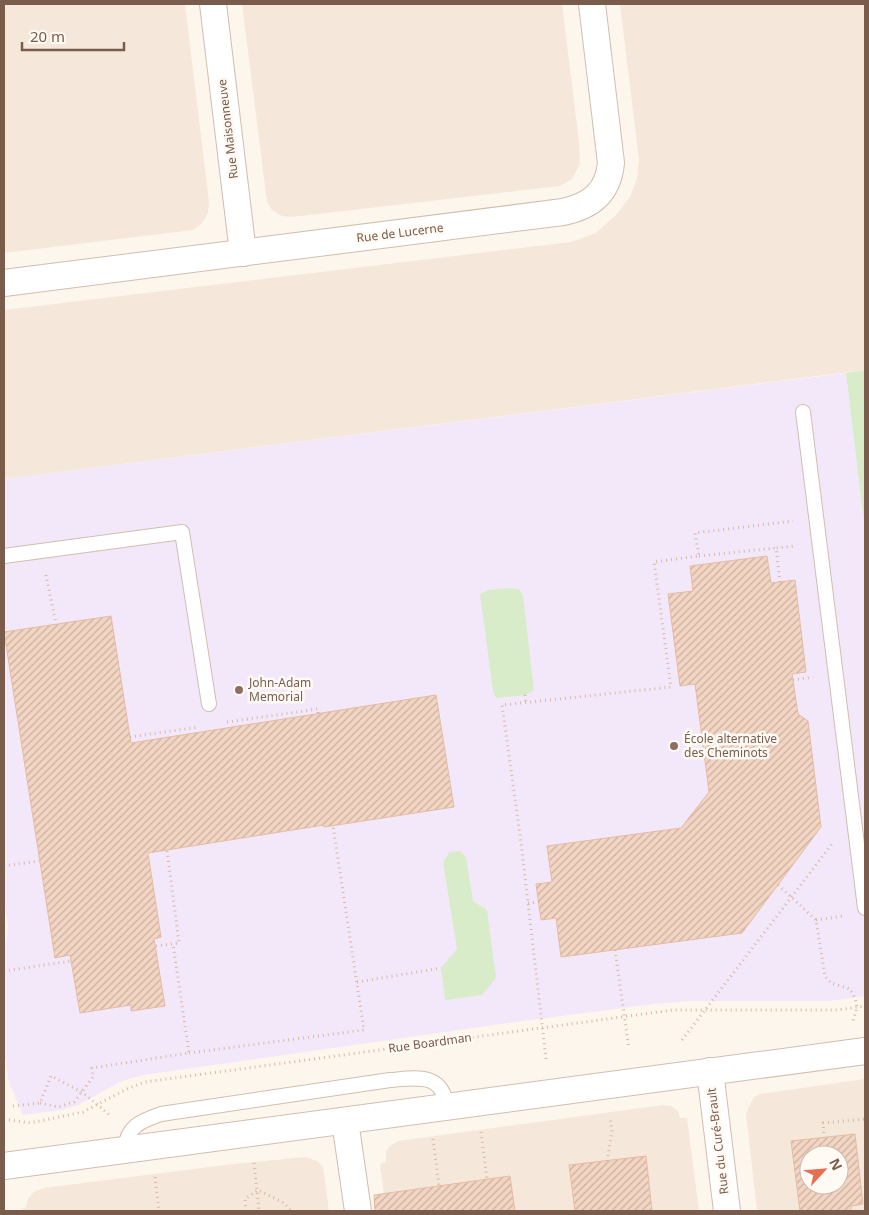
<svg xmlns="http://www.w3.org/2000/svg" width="869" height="1215" font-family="'Noto Sans',sans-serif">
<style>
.residential{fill:#f5e8da;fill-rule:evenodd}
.education{fill:#f3e8fa}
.park{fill:#d8ecc9}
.building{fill:url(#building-hatch);stroke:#e6bba3;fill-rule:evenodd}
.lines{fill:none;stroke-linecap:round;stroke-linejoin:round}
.lane-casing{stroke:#d1beb0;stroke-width:16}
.street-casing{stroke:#d1beb0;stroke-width:28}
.path{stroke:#d9b8a5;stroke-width:3;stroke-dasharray:1 4;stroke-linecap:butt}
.lane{stroke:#fff;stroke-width:14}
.street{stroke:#fff;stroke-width:26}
.education-dot{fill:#8d6e63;stroke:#fffaf3;stroke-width:2}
.labels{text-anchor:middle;stroke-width:5;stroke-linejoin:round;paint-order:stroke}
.street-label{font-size:12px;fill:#7a5c4d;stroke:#fffaf3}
.education-label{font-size:12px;fill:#785e54;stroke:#fffaf3;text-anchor:start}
</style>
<defs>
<pattern id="building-hatch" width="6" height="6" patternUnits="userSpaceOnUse" patternTransform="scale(1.25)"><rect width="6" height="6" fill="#f3d5c3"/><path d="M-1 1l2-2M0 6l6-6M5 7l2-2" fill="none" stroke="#cab0a1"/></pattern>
</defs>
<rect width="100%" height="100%" fill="#fdf6ec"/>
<g class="residential">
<path d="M4,4H185L209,202L208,213L202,223L193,230L4,253Z"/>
<path d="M242,4H562L579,142L580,164L572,179L560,186L292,217L282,216L272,210L267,202Z"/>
<path d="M620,4H865V370L4,479V310L571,242L596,233L616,215L630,197L637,179L639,160Z"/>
<path d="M865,1079V1211H757L746,1113L754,1097L760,1094ZM809,1155H839V1185H809Z"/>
<path d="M663,1105L671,1106L678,1111L680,1118H687L699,1211H386L380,1164L386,1162V1151L391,1145L398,1141Z"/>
<path d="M306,1157L317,1161L323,1167L329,1211H22L21,1209L26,1208L28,1199L34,1192L44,1188L233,1164Z"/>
</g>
<path class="education" d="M846,373L865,532V996L829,1001H690L654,1004L523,1021L143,1075L122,1081L78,1105L62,1110L23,1115L9,1083L4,1051V947L7,938L8,926L4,902V479Z"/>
<g class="park">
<path d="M865,370V532L846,373Z"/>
<path d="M510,588L519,589L523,596L534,690L525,695L496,698L493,691L480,594L489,590Z"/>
<path d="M460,851L466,857L473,901L487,910L496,978L482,995L445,1000L441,968L457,949L443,862L450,852Z"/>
</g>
<g class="building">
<path d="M767,556L771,583L795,580L806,672L792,674L798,714L808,721L821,827L742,933L561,957L556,918L541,920L536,884L552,882L547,846L681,828L709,792L695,684L680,686L668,594L693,591L690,566Z"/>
<path d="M111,616L131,743L436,695L454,807L324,827V825L148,853L161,937L154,939L165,1006L131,1011V1005L80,1013L70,955L55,958L4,632Z"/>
<path d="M855,1134L863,1204L851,1206V1211H800L791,1141ZM809,1155H839V1185H809Z"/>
<path d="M646,1156L652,1211H575L569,1165Z"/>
<path d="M510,1176L515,1211H375L374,1195Z"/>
</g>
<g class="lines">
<defs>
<g id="lane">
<path d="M803,412L865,908"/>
<path d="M4,556L182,532L209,704"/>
<path d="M125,1149C127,1126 141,1121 161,1114L390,1080C417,1078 442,1072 447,1107"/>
</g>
<g id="street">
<path d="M213,4L243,253"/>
<path d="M4,283L563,212C591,206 608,193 611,163L592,4"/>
<path d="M710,1071L727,1211"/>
<path d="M345,1121L358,1211"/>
<path d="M4,1166L865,1051"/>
</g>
</defs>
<use href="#lane" class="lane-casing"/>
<use href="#street" class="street-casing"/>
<g class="path">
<path d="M699,556L776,548"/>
<path d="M46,575L56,624"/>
<path d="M780,582L776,548L796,546"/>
<path d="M793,680L813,677"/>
<path d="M525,695L526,703"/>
<path d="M227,722L318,709V714"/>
<path d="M130,737L199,727"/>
<path d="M4,866L39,861"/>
<path d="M778,885L816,920L825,976L831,983L850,989L855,998L857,1007L853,1021"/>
<path d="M528,903L539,902"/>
<path d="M816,920L843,916"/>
<path d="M156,946L179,943L167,850"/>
<path d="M615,950L629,1049"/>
<path d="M4,971L71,961"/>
<path d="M357,982L441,968"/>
<path d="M682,1040L832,844"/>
<path d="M189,1053L364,1030L333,826"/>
<path d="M546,1059L521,842L502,705L671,687L654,562L699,556L695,533L793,521"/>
<path d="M40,1103L58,1107L74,1102L93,1077L92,1068L189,1053L173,944"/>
<path d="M13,1106L40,1103L51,1076L82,1092L111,1116"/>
<path d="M4,1119L30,1123L83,1112L127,1089L145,1082L673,1010H837L865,1006"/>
<path d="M481,1132L487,1179"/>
<path d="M824,1138L823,1123L865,1119"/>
<path d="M433,1139L439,1185"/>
<path d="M607,1161L612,1132L610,1117"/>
<path d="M254,1163L259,1210"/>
<path d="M155,1177L159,1211"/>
<path d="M246,1211L245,1199L258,1190L284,1203L291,1211"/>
</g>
<use href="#lane" class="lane"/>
<use href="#street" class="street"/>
</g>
<g class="education-dot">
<circle cx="239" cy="690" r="5"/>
<circle cx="674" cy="746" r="5"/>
</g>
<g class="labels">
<g class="street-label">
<text transform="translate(228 129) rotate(-97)" y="4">Rue Maisonneuve</text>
<text transform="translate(400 233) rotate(-7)" y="4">Rue de Lucerne</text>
<text transform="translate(430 1043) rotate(-8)" y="4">Rue Boardman</text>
<text transform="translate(718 1141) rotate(-97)" y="4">Rue du Curé-Brault</text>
</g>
<g class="education-label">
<text x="249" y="687">John-Adam<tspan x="249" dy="14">Memorial</tspan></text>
<text x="684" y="743">École alternative<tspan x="684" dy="14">des Cheminots</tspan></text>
</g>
</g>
<rect width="869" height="1215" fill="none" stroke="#7a5c4d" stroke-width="10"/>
<g transform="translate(824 1170) rotate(64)"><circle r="24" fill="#fffaf3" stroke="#cabbb1"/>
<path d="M0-4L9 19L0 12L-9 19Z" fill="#e76f51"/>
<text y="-8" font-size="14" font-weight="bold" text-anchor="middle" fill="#7a5c4d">N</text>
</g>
<path d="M22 42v8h102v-8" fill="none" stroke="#7a5c4d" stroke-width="2.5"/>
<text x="30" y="42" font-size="15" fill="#7a5c4d" stroke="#fffaf3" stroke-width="4" paint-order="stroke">20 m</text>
</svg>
